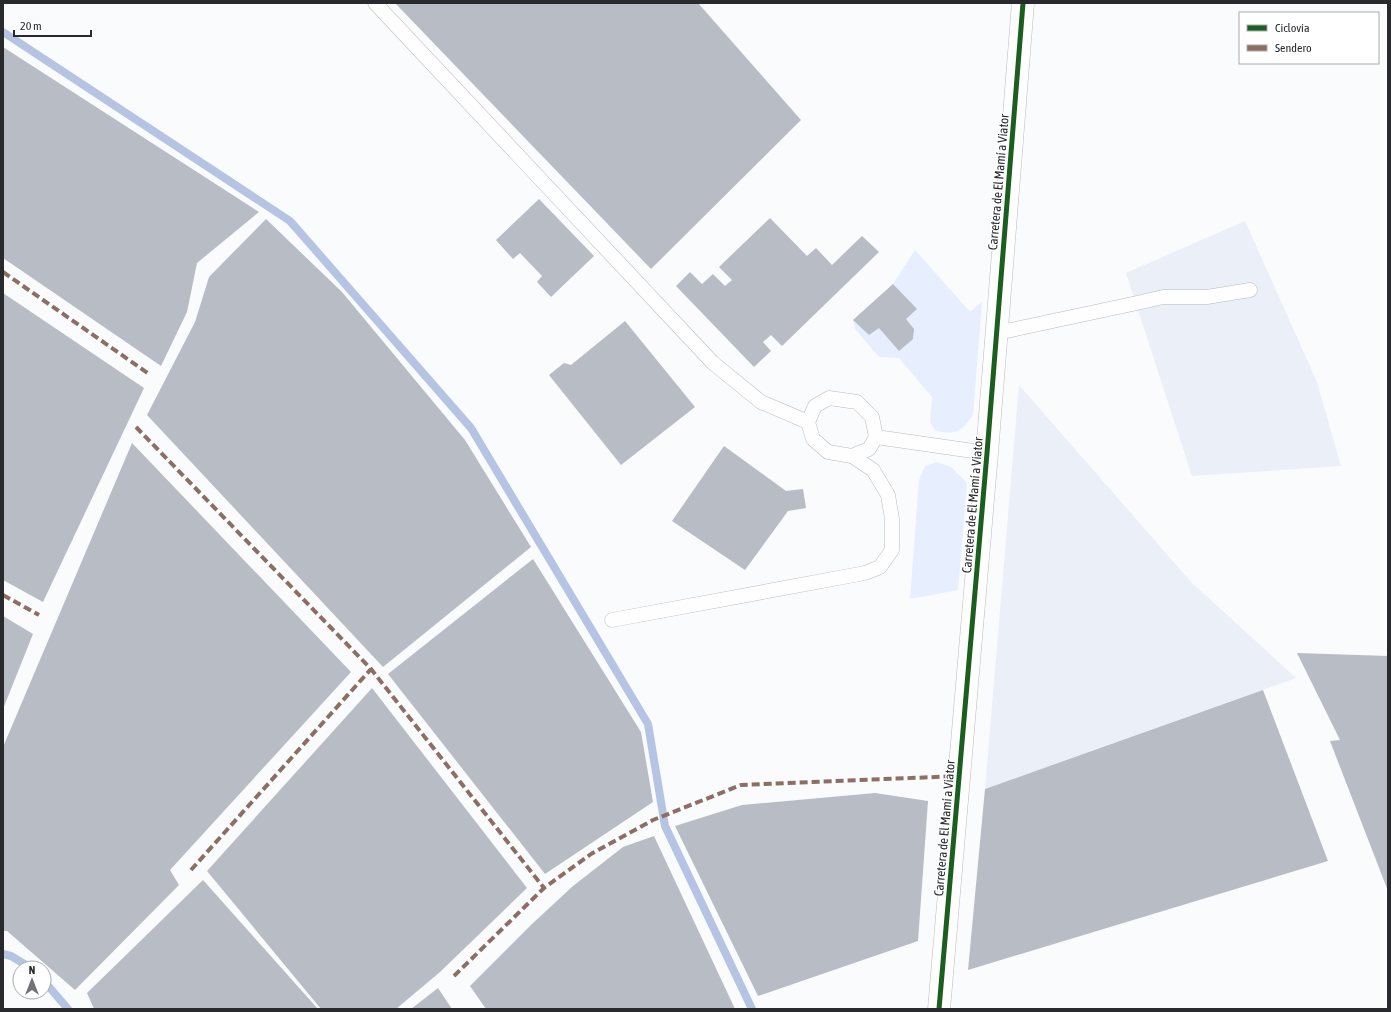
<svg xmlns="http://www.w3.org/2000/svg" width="1391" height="1012" font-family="'Asap Condensed',sans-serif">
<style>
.built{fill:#ebeff8}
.green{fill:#e7effe}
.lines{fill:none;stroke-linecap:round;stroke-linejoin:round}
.stream{stroke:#b5c4e2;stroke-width:8}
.building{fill:#b8bcc5}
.service-casing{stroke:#b9bbbe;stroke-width:15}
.tertiary-casing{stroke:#b9bbbe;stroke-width:23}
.service{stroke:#fefeff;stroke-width:14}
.tertiary{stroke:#fefeff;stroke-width:22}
.quiet{stroke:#8d6e63;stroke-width:4;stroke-dasharray:8 4;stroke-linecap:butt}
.cycleway-casing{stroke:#fff;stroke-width:8}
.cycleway{stroke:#1b5e20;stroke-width:5}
.labels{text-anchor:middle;stroke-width:3;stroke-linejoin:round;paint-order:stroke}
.street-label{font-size:13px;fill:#282a2e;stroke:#fff}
</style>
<rect width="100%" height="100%" fill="#f9fbfd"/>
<g class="built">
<path d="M1245,221L1317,382L1341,466L1192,476L1126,273Z"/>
<path d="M1019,385L1191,582L1296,678L985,789Z"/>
</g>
<g class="green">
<path d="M915,250L970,312L982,302L973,415C961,432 954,436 935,430L930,422L932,397L899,358L879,357L855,329L853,320L893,284Z"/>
<path d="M937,462L951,467L967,483L958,590L910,599L919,480L925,466Z"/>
</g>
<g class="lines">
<g class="stream">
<path d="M3,32L290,221L471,428L648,724L665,826L752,1009"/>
<path d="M3,954L11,956L31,968"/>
<path d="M44,981L68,1009"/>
</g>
</g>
<g class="building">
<path d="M395,3H698L801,120L651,269Z"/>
<path d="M3,47L259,212L197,263L187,312L161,366L3,258Z"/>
<path d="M539,199L594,256L551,297L537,282L542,276L520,253L513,259L496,240Z"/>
<path d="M770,218L807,256L816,248L832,265L862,236L879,252L782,346L771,335L763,342L771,351L754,367L676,286L690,272L702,284L713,274L725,286L732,280L719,267Z"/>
<path d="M266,219L342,292L465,440L531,547L383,667L147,415L195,322L209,277Z"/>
<path d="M893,284L917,309L906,319L914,329L913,339L899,351L879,328L869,335L853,320Z"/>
<path d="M3,293L144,388L43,602L3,580Z"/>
<path d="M625,321L695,407L621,465L549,375L564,363L571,365Z"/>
<path d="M132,443L351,672L170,870L179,885L75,990L7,931H3V747Z"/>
<path d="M724,446L786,491L803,489L806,508L788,511L745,570L672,521Z"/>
<path d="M533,559L641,732L653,802L545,874L388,674Z"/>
<path d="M3,616L33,634L3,709Z"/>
<path d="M1297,653L1388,656V891L1330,741L1340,740Z"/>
<path d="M372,688L527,888L440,972L396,1009H321L207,871Z"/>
<path d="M1263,690L1328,861L968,970L985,789Z"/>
<path d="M875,793L928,801L918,941L758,996L675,826L742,805Z"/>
<path d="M654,836L735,1009H486L470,986L532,924L573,886L623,847Z"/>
<path d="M203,880L318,1009H94L87,993Z"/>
<path d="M438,988L452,1009H411Z"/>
</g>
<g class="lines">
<defs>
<g id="service">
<path d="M375,3L713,363L761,402L808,422"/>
<path d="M997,333L1137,303L1163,297H1207L1250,290"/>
<path d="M829,398L857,402L872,417L876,437L869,449L852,456L828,452L813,439L808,422L815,406Z"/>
<path d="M876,437L987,453"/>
<path d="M612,620L865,573L880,567L892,550V519L888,495L873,470L852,456"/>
</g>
<path id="tertiary" d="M939,1009L987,453L1023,3"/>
</defs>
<use href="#service" class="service-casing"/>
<use href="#tertiary" class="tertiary-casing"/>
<use href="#service" class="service"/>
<use href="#tertiary" class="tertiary"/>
<g class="quiet">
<path d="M3,272L149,374"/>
<path d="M136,427L371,669L544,888"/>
<path d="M3,595L39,615"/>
<path d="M191,870L371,669"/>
<path d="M454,976L544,888L591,854L653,820L741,785L959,776"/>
</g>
<defs>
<path id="cycleway" d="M939,1009L987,453L1023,3"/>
</defs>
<use href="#cycleway" class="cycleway-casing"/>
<use href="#cycleway" class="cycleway"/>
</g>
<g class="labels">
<g class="street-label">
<text transform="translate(998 182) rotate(-85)" y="5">Carretera de El Mamí a Viator</text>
<text transform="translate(972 505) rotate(-85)" y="5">Carretera de El Mamí a Viator</text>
<text transform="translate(944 828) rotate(-85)" y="5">Carretera de El Mamí a Viator</text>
</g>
</g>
<rect width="1391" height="1012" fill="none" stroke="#282a2e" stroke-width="8"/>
<rect x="1239" y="12" width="140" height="52" fill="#ffffff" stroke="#a9aaab"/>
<rect x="1247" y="25" width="20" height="6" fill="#1b5e20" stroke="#a9aaab"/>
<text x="1275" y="32" font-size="12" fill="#282a2e">Ciclovía</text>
<rect x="1247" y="45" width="20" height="6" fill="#8d6e63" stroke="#a9aaab"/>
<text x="1275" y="52" font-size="12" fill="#282a2e">Sendero</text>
<g transform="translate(32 980)"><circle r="19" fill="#ffffff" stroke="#a9aaab"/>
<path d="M0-3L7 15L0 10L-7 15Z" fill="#717376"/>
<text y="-6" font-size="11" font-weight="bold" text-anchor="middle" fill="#282a2e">N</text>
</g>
<path d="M14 30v6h77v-6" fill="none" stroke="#282a2e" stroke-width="2"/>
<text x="20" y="30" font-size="12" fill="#282a2e" stroke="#ffffff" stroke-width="3" paint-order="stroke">20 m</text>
</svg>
